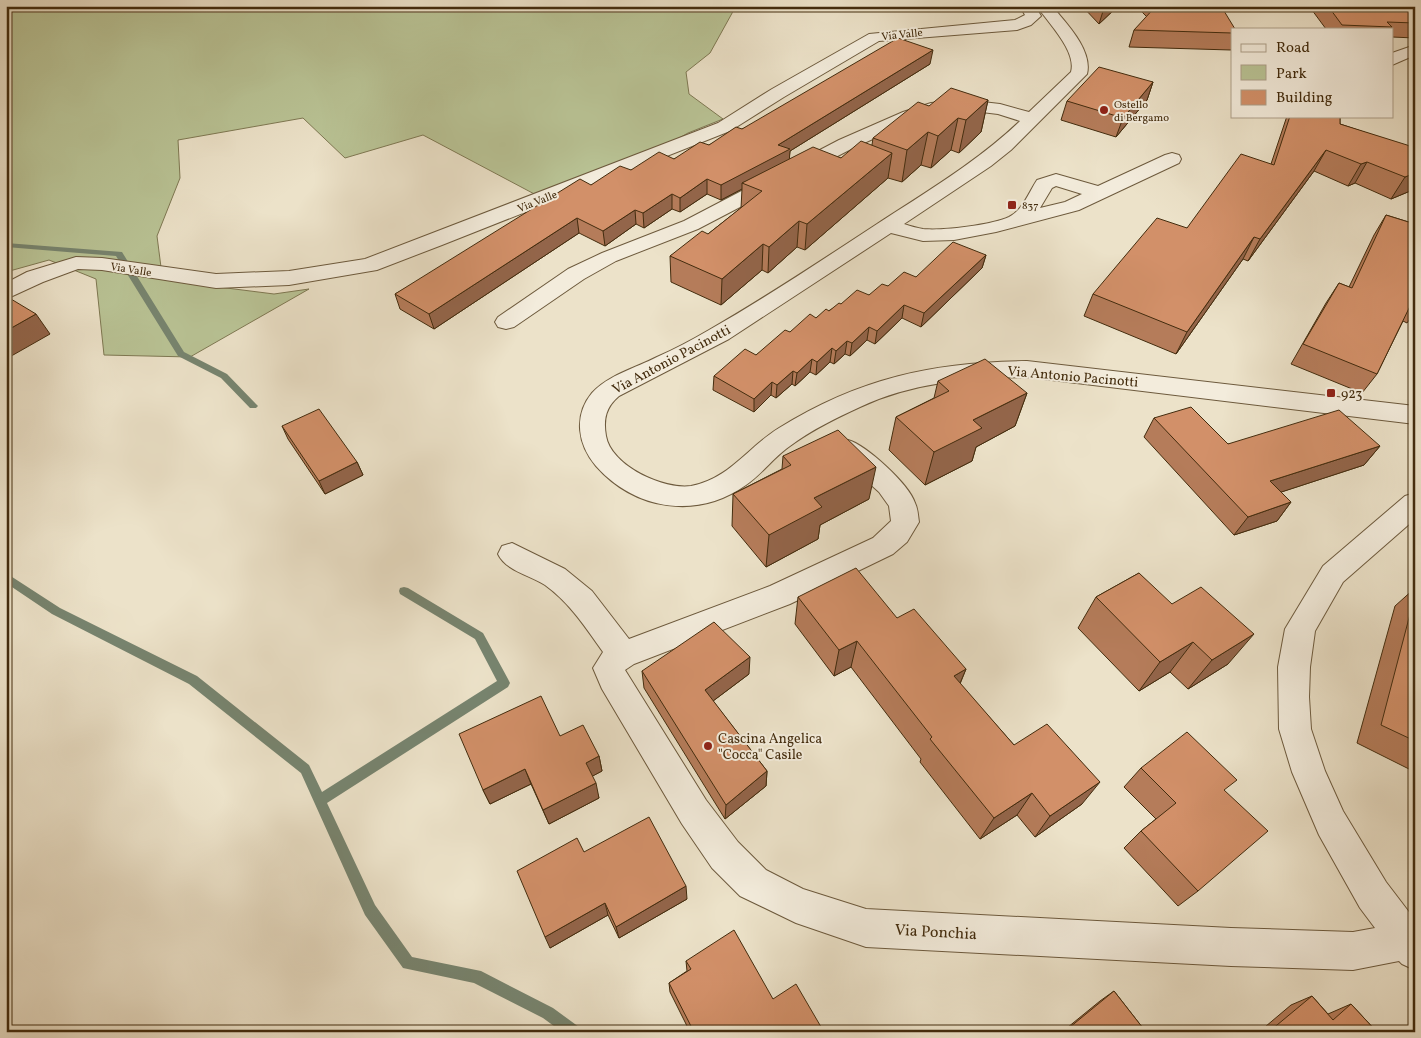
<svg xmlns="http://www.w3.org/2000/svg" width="1421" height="1038" font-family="Vollkorn,serif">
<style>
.green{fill:#b9c395;stroke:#7e7852}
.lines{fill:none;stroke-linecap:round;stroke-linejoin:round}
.stream{fill:#77846f;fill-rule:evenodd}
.street-casing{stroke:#6d5a3d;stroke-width:2}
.street{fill:#f3ecdc;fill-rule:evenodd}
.wall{fill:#b57c5a;stroke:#432c0e}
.shaded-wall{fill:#93654a;stroke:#432c0e}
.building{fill:#d29069;stroke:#432c0e}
.poi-dot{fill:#8f2418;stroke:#f3ecdc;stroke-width:2}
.labels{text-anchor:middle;stroke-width:4;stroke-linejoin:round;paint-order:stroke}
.far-street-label{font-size:11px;fill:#432c0e;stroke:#f3ecdc}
.far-poi-label{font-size:11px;fill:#432c0e;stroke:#f3ecdc;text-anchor:start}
.street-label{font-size:14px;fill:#432c0e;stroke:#f3ecdc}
.poi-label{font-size:14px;fill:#432c0e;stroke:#f3ecdc;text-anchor:start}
.near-street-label{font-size:16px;fill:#432c0e;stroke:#f3ecdc}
</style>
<rect width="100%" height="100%" fill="#ece2c9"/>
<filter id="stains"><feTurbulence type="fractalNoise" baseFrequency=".004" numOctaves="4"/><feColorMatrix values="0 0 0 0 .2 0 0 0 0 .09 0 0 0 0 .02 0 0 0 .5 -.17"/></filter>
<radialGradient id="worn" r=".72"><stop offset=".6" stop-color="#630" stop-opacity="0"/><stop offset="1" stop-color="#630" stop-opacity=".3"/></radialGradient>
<path class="green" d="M6,6H736L710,53L686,72L689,94L723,119L688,133L651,154L540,197L423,135L345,158L303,118L178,140L180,178L157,236L162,275L179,282L274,294L309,289L190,357L104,355L96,279L49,260L6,272Z"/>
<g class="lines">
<g class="stream">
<path d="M6,243L122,252L184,352L227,374L256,404L258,406L256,408H250L221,378L178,356L116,256L6,247Z"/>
<path d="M6,573L60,608L197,676L309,765L322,792L497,681L475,639L400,594L399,591L400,588L404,587L408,588L483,633L508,679L510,683L508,687L327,803L375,905L412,957L481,971L553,1008L579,1027L581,1032H562L543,1018L474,983L403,968L365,915L301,773L189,684L52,614L6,583Z"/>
</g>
<defs>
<g id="street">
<path d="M1020,6H1035L1041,16L1031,25L1017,30L879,41L784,97L730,131L442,245L377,270L289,285L216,288L102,270L78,269L43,282L6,299V283L27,272L76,257L102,258L216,274L289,271L365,259L718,123L772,89L869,34L1015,20L1025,15Z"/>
<path d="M1037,6H1052C1066,23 1093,50 1087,74L1011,150L991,166L904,224C910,226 917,228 923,229C942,231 992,225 1009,217C1023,210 1029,192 1037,180L1056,174L1098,186L1165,155L1172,153L1179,155L1181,159L1179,163L1079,210L996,232L954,240L923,241L891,233L729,339L619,396C606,407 603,419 606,436C611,466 664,490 691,486C729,479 748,447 779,428C859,378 934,362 1027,361L1415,406V424L1027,377C969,378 913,382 860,407C836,418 811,430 790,446C774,457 762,474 746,485C697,520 635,510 596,466C578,445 573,416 592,393C608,375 636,368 657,357C675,349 692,340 709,330C767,297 822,260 877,224C926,192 977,162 1020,121L998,114L965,110L934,113L915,120L853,148L698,229L616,261L584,279L514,327L506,329L498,327L495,322L498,317L568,269L602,253L684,221L839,140L903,112L931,103L965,100L1000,104L1029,112L1071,72C1077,51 1048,23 1037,6ZM1056,186L1082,194L1065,202L1040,208L1052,188Z"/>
<path d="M1415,45V55L1392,65V53Z"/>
<path d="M848,440C866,445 909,484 915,503C918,509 918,516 919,522L907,542L893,554L790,604L634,664L625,670L706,800L738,842L766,870L803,889L866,909L1231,928L1353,932L1375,928L1360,908L1319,835L1292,772L1279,729L1278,667L1285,629L1323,566L1405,496L1415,493V519L1343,582L1315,631L1310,667L1309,697L1311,729L1325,771L1343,811L1386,882L1415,920V970L1402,964L1399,961L1353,970L1231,966L866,947L796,923L740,896L712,868L682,824L602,689L593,668L603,652C586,628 570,603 545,585C530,575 506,571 498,554L502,546L512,543L565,569L592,591L629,639L770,586L873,538L891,521L889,506L879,492L839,456L835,449L839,442Z"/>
</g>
</defs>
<use href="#street" class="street-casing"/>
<use href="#street" class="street"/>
</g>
<g class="wall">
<path d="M1082,6H1118L1099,24Z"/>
<path d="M1136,6H1221L1232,29V47L1231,50L1129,47L1134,30L1147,17Z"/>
<path d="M1309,6H1415V38L1392,37V29H1326Z"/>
<path d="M930,64L790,151L789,159L841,158L872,145L873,138L929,106L988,100L981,132L959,153L951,150L931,168L921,165L902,182L888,178L805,250L797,247L768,273L762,270L721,305L671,282L670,256L708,234L741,208L742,189L721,200L707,194L680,212L672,209L644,228L636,224L605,246L579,233L434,329L400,309L395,294L591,185L631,170L674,159L709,145L742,129Z"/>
<path d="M1153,82L1147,100L1116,137L1061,120L1067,101Z"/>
<path d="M1287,116H1340V124L1415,149V189L1391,199L1355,183L1348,186L1314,171L1248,261L1243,259L1176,354L1084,316L1093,294L1187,228L1271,164Z"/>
<path d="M1386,215L1415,224V312L1407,323L1403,321L1377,374L1362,393L1291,364L1326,303L1339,283L1349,287L1374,235Z"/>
<path d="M986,255L982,268L921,327L902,318L875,344L867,340L850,356L845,354L834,364L830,362L816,375L810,372L795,386L792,384L776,398L771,395L754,412L713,390L714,376L756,355L790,332L841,304L869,295L888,286L916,277Z"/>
<path d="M938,381L1027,393L1015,426L976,447L972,461L925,485L889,450L896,417L934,398Z"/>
<path d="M1154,418L1228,444L1380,446L1364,465L1281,492L1291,502L1277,521L1234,535L1144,437Z"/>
<path d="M282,426L357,462L363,475L325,494L288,439Z"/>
<path d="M783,456L869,499L820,525L818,539L766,567L732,526L733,494L782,469Z"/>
<path d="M1139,573L1228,664L1188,689L1170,672L1139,691L1078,628L1096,597Z"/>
<path d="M1415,588V772L1357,743L1395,606Z"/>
<path d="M798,597L897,618L966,669L960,684L1014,745L1082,804L1035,837L1017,815L980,839L920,762L921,759L851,667L834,676L795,624Z"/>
<path d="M642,671L749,674L713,701L767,771L766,786L725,819L644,688Z"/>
<path d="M560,736L599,756L602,771L592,776L599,798L549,824L531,784L490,804L483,790Z"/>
<path d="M1141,768L1225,791L1198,891L1178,906L1124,848L1141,831L1156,819L1124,787Z"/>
<path d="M584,852L687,899L619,938L608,915L550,948Z"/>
<path d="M686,961L773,999L824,1032H690L670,992L669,983L687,971Z"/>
<path d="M1114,991L1146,1032H1062L1100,1001Z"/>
<path d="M1312,996L1328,1014L1351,1004L1377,1032H1259L1291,1005Z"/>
</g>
<g class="shaded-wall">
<path d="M1106,6H1118L1099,24L1104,8Z"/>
<path d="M933,50L930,64L790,151L789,164L742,183V189L721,200V185L778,145Z"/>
<path d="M1153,82L1147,100L1116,137L1123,118Z"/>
<path d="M988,100L981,132L959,153L966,120Z"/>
<path d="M958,118L951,150L931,168L938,136Z"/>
<path d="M928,132L921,165L902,182L907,150Z"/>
<path d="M1326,150L1314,171L1248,261L1260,239Z"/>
<path d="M892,153L888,178L805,250L807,224Z"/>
<path d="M1367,162L1355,183L1348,186L1361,164Z"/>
<path d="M1415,173V189L1391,199L1405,177Z"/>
<path d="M707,179V194L680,212V198Z"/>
<path d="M672,194V209L644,228L643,213Z"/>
<path d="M635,210L636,224L605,246L603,231Z"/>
<path d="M577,218L579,233L434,329L429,314Z"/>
<path d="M799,221L797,247L768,273L769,247Z"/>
<path d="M1254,237L1243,259L1176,354L1187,332Z"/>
<path d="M763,244L762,270L721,305L722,279Z"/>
<path d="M986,255L982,268L921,327L924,313Z"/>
<path d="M904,305L902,318L875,344L877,331Z"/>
<path d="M36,314L50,334L6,359V331Z"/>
<path d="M869,327L867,340L850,356L852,343Z"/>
<path d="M847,341L845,354L834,364L836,351Z"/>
<path d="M832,348L830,362L816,375L817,362Z"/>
<path d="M812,359L810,372L795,386L797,373Z"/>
<path d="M793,371L792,384L776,398L777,385Z"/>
<path d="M772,382L771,395L754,412V399Z"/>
<path d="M1027,393L1015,426L976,447L972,461L925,485L934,452L973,420Z"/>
<path d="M1380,446L1364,465L1257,500L1270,481Z"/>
<path d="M357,462L363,475L325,494L319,481Z"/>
<path d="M876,467L869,499L820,525L818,539L766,567L769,535L814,498Z"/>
<path d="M1291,502L1277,521L1234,535L1248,517Z"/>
<path d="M1254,634L1228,664L1188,689L1212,660Z"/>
<path d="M857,641L851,667L834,676L839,650Z"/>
<path d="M1193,642L1170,672L1139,691L1160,662Z"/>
<path d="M750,657L749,674L705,707V690Z"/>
<path d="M966,669L955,695L954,676Z"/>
<path d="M599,756L602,771L589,778L586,763Z"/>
<path d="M525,769L531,784L490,804L483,790Z"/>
<path d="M767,771L766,786L725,819L726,805Z"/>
<path d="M1100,782L1082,804L1035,837L1050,816Z"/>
<path d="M596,783L599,798L549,824L543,810Z"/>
<path d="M1032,793L1017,815L980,839L994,818Z"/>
<path d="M686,886L687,899L619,938L616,927Z"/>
<path d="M605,903L608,915L550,948L545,937Z"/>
</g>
<g class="building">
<path d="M1156,6H1221L1235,29H1232V33L1134,30Z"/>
<path d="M1328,6H1415V23L1387,22L1392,27L1342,25Z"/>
<path d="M898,38L933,50L778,145L790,149L721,185L707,179L680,198L672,194L643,213L635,210L603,231L577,218L429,314L395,294L580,179L591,185L620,166L631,170L659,152L674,159L700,142L709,145L736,127L742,129Z"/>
<path d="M1099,67L1153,82L1123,118L1067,101Z"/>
<path d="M951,88L988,100L966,120L958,118L938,136L928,132L907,150L873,138L918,102L929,106Z"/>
<path d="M1290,116H1340V124L1407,145L1415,149V173L1405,177L1367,162L1361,164L1326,150L1260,239L1254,237L1187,332L1093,294L1157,218L1187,228L1241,154L1274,165Z"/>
<path d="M861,141L892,153L807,224L799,221L769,247L763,244L722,279L670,256L702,231L708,234L762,191L742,183L813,147L841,158Z"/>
<path d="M1386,215L1415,224V301L1413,300L1377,374L1303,344L1339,283L1352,288Z"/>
<path d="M953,242L986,255L924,313L904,305L877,331L869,327L852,343L847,341L836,351L832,348L817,362L812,359L797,373L793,371L777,385L772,382L754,399L714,376L745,349L756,355L785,330L790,332L810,314L816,318L826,309L829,311L839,303L841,304L857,290L869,295L882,284L888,286L904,272L916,277Z"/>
<path d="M6,296L36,314L6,331Z"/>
<path d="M985,359L1027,393L973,420L982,428L934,452L896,417L949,391L938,381Z"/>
<path d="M1191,407L1228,444L1339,410L1380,446L1270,481L1291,502L1248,517L1154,418Z"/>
<path d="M319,409L357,462L319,481L282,426Z"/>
<path d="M838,430L876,467L814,498L822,507L769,535L733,494L791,465L783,456Z"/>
<path d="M856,568L897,618L914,609L966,669L954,676L1014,745L1047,724L1100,782L1050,816L1032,793L994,818L930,739L932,737L857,641L839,650L798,597Z"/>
<path d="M1139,573L1172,604L1201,587L1254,634L1212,660L1193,642L1160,662L1096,597Z"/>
<path d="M1415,595V741L1381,725Z"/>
<path d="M714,622L750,657L705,690L767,771L726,805L642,671Z"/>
<path d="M541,696L560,736L583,725L599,756L586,763L596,783L543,810L525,769L483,790L459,734Z"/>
<path d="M1187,732L1237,780L1224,790L1268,831L1198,891L1141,831L1176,803L1141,768Z"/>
<path d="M649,817L686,886L616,927L605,903L545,937L517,871L577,838L584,852Z"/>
<path d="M734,930L773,999L796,984L824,1032H694L669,983L691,969L686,961Z"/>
<path d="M1114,991L1146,1032H1064Z"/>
<path d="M1312,996L1333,1020L1351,1004L1377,1032H1273L1271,1030Z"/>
<path d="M1178,1027L1182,1032H1172Z"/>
</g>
<g class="poi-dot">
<circle cx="1104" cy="110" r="5"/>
<rect x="1007" y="200" width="10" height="10" rx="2.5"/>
<rect x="1326" y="388" width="10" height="10" rx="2.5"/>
<circle cx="708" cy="746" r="5"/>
</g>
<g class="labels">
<g class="far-street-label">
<text transform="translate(902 34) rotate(-6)" y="4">Via Valle</text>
<text transform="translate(537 201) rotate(-22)" y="4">Via Valle</text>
<text transform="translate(131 269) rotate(9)" y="4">Via Valle</text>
</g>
<g class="far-poi-label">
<text x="1114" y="108">Ostello<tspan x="1114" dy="13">di Bergamo</tspan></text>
<text x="1022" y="209">837</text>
</g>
<g class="street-label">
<text transform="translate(671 359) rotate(-28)" y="5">Via Antonio Pacinotti</text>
<text transform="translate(1073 376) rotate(5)" y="5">Via Antonio Pacinotti</text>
</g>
<g class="poi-label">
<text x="1341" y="398">923</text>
<text x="718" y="743">Cascina Angelica<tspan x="718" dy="16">"Cocca" Casile</tspan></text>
</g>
<g class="near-street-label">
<text transform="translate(936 931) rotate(3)" y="6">Via Ponchia</text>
</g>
</g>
<rect width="1421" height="1038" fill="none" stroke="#ece2c9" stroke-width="25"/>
<rect x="8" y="8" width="1406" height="1023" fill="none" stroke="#432c0e" stroke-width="2.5"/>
<rect x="12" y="12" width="1396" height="1013" fill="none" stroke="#432c0e"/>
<rect x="1231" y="28" width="162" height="90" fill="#f3ecdc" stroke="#ad9f8a"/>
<rect x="1241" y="44" width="25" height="8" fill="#f3ecdc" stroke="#ad9f8a"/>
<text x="1276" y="52" font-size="15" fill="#432c0e">Road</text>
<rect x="1241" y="65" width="25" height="15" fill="#b9c395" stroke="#ad9f8a"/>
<text x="1276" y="78" font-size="15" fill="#432c0e">Park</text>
<rect x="1241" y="90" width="25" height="15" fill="#d29069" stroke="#ad9f8a"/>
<text x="1276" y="102" font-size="15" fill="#432c0e">Building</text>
<rect width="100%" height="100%" filter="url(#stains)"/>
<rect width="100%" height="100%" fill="url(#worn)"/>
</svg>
